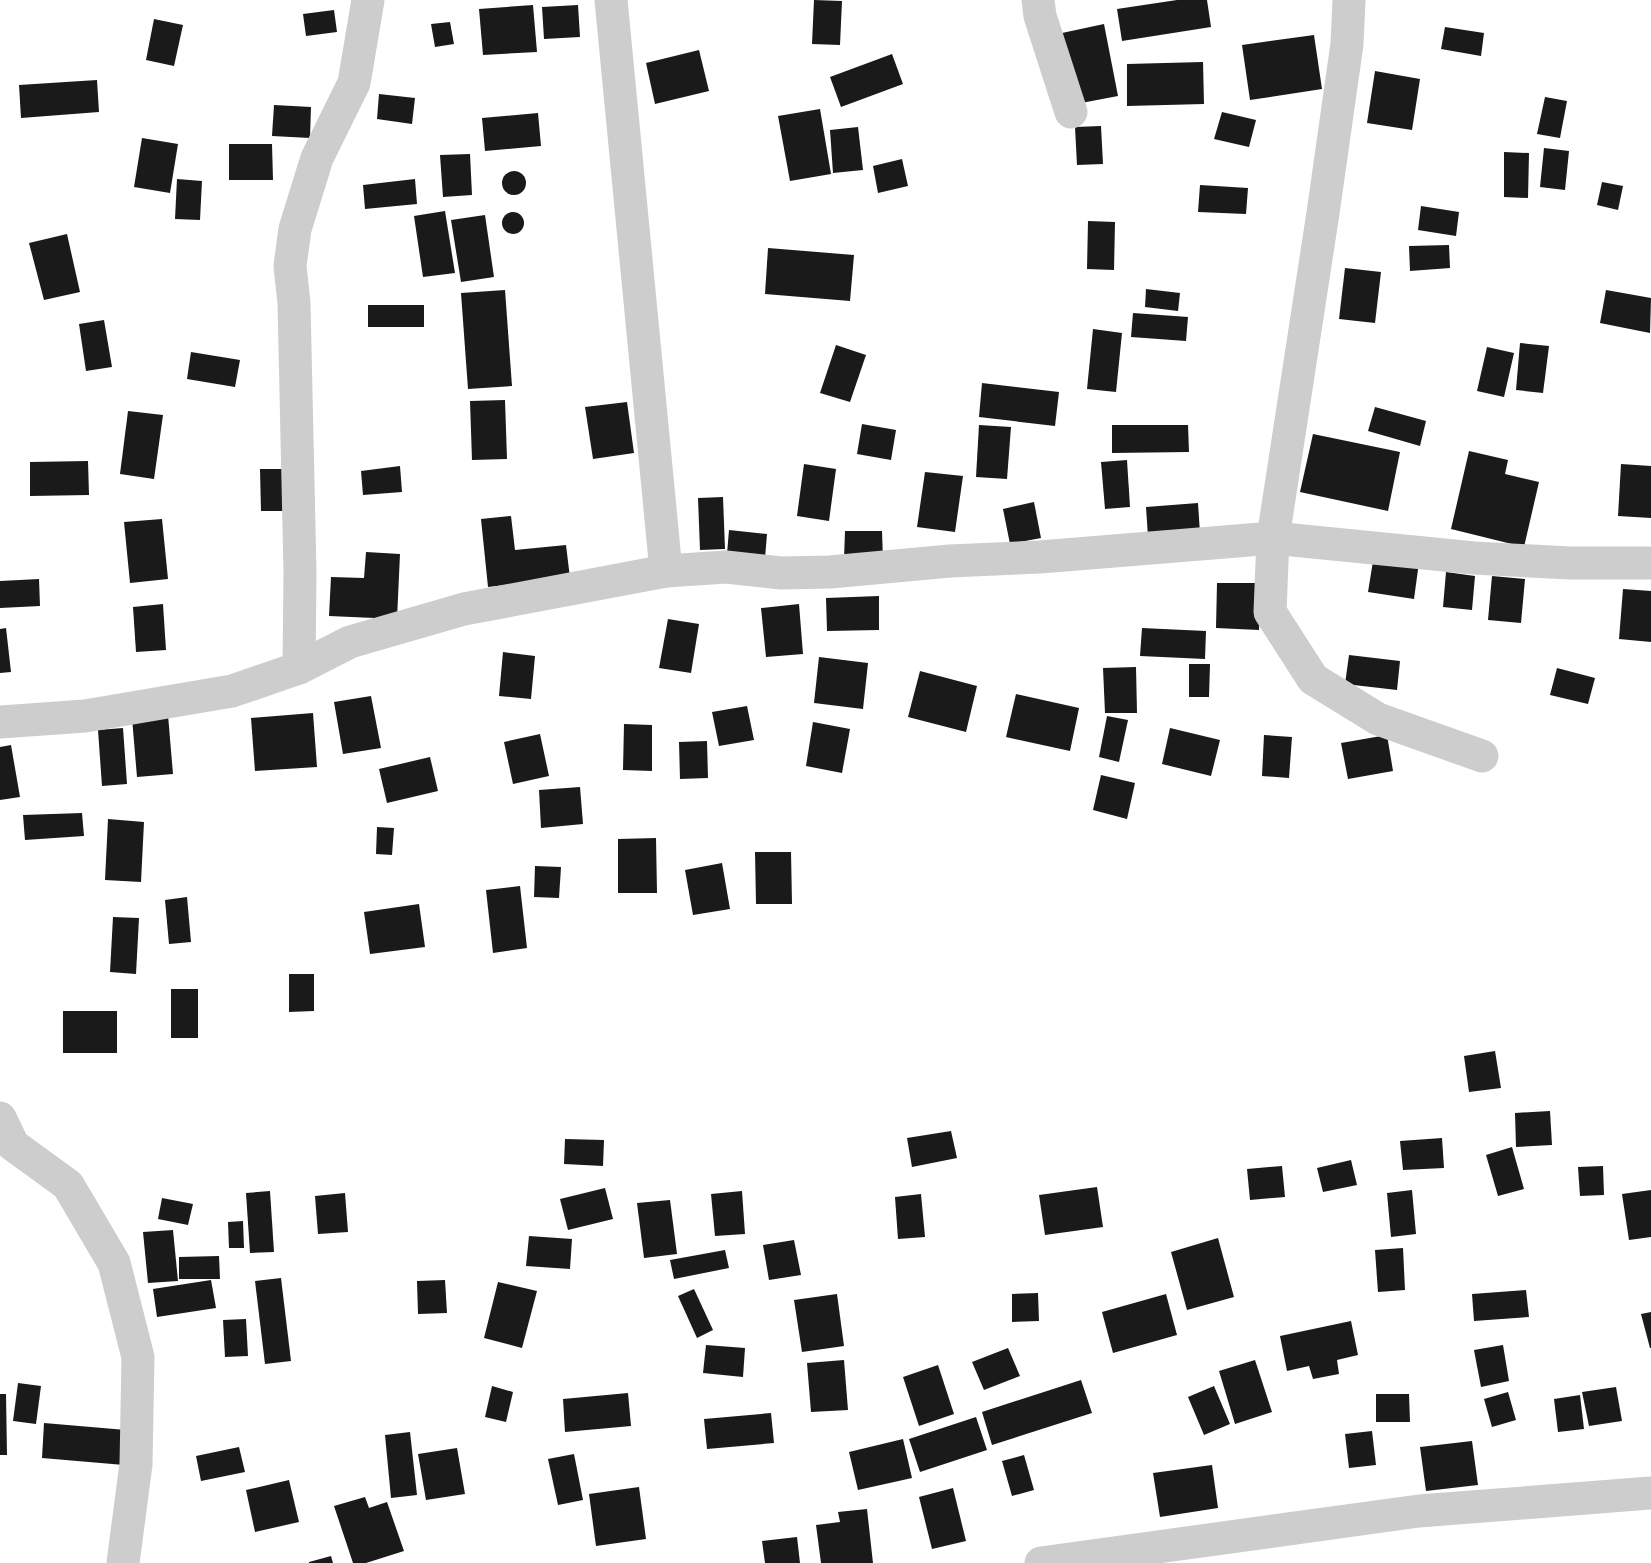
<svg xmlns="http://www.w3.org/2000/svg" width="1651" height="1563" font-family="'Archivo Narrow',sans-serif">
<style>
.building{fill:#1a1a1a}
.lines{fill:none;stroke-linecap:round;stroke-linejoin:round}
.minor{stroke:#cdcdcd;stroke-width:33}
</style>
<rect width="100%" height="100%" fill="#fff"/>
<g class="building">
<path d="M814,0L842,1L840,45L812,44Z"/>
<path d="M1177,0H1207L1211,27L1122,41L1117,9Z"/>
<path d="M533,5L537,52L483,55L479,9Z"/>
<path d="M578,5L580,37L544,39L542,7Z"/>
<path d="M334,10L337,32L306,36L303,14Z"/>
<path d="M154,19L183,25L174,66L146,60Z"/>
<path d="M450,22L454,44L435,47L431,24Z"/>
<path d="M1104,24L1118,96L1076,104L1062,33Z"/>
<path d="M1445,27L1484,33L1481,56L1441,49Z"/>
<path d="M1314,35L1322,89L1250,100L1242,45Z"/>
<path d="M699,50L709,91L655,104L646,63Z"/>
<path d="M892,54L903,84L841,107L830,77Z"/>
<path d="M1203,62L1204,104L1127,106V64Z"/>
<path d="M1375,71L1420,79L1412,130L1367,123Z"/>
<path d="M97,80L99,112L21,118L19,85Z"/>
<path d="M379,94L415,98L412,124L377,119Z"/>
<path d="M1545,97L1567,101L1560,138L1537,134Z"/>
<path d="M274,105L311,107L310,138L272,136Z"/>
<path d="M820,109L831,174L790,181L778,116Z"/>
<path d="M1222,112L1256,120L1249,147L1214,139Z"/>
<path d="M538,113L541,146L485,151L482,118Z"/>
<path d="M1101,126L1103,164L1077,165L1075,127Z"/>
<path d="M858,127L863,170L833,173L830,130Z"/>
<path d="M142,138L178,144L170,193L134,187Z"/>
<path d="M229,144H272L273,180H229Z"/>
<path d="M1544,148L1569,151L1565,190L1540,187Z"/>
<path d="M1504,152L1529,153L1528,198L1504,197Z"/>
<path d="M470,154L472,195L443,197L440,155Z"/>
<path d="M902,159L908,186L878,193L873,166Z"/>
<circle cx="514" cy="183" r="12"/>
<path d="M177,179L202,181L200,220L175,219Z"/>
<path d="M415,179L417,204L365,209L363,185Z"/>
<path d="M1602,182L1623,186L1618,210L1597,205Z"/>
<path d="M1200,185L1248,188L1246,214L1198,212Z"/>
<path d="M1421,206L1459,212L1456,236L1418,230Z"/>
<path d="M445,211L455,273L423,277L414,216Z"/>
<circle cx="513" cy="223" r="11"/>
<path d="M485,215L494,277L461,282L451,220Z"/>
<path d="M1088,221L1115,222L1114,270L1087,269Z"/>
<path d="M67,234L80,292L44,300L29,243Z"/>
<path d="M1449,245L1450,268L1410,271L1409,246Z"/>
<path d="M768,248L854,255L850,301L765,294Z"/>
<path d="M1345,268L1381,272L1375,323L1339,319Z"/>
<path d="M1146,289L1180,293L1178,311L1145,307Z"/>
<path d="M505,290L512,386L468,389L461,293Z"/>
<path d="M1606,290L1651,298L1650,333L1600,323Z"/>
<rect x="368" y="305" width="56" height="22"/>
<path d="M1133,313L1188,317L1186,341L1131,337Z"/>
<path d="M104,320L112,367L86,371L79,324Z"/>
<path d="M1093,329L1122,333L1116,392L1087,389Z"/>
<path d="M1520,343L1549,346L1543,393L1516,390Z"/>
<path d="M836,345L866,355L850,402L820,393Z"/>
<path d="M1487,347L1514,353L1504,397L1477,391Z"/>
<path d="M191,352L240,360L235,387L187,379Z"/>
<path d="M982,383L1059,392L1055,426L979,417Z"/>
<path d="M505,400L507,459L472,460L470,401Z"/>
<path d="M627,402L634,453L593,459L585,407Z"/>
<path d="M1375,407L1426,421L1420,446L1368,431Z"/>
<path d="M128,411L163,415L154,479L120,474Z"/>
<path d="M862,424L896,430L891,460L857,454Z"/>
<path d="M979,425L1011,427L1007,479L976,477Z"/>
<path d="M1112,425H1188L1189,452L1112,453Z"/>
<path d="M1313,434L1400,452L1388,511L1300,492Z"/>
<path d="M1469,451L1508,460L1505,474L1539,482L1524,547L1451,529Z"/>
<path d="M1127,460L1130,507L1105,509L1101,462Z"/>
<path d="M88,461L89,495L30,496V462Z"/>
<path d="M804,464L836,469L829,521L797,516Z"/>
<path d="M1621,464L1651,466V518L1618,516Z"/>
<path d="M400,466L402,492L363,495L361,471Z"/>
<path d="M260,469H288V511H261Z"/>
<path d="M925,472L963,476L955,532L917,527Z"/>
<path d="M723,497L725,549L700,550L698,498Z"/>
<path d="M1034,502L1041,538L1010,544L1003,509Z"/>
<path d="M1198,503L1200,533L1148,537L1146,507Z"/>
<path d="M511,516L515,550L566,545L570,578L488,587L481,519Z"/>
<path d="M162,519L168,579L130,583L124,522Z"/>
<path d="M729,530L767,534L765,558L727,554Z"/>
<path d="M845,531H882L883,560L844,559Z"/>
<path d="M366,552L400,554L397,619L329,616L331,577L364,578Z"/>
<path d="M1374,555L1419,562L1414,599L1368,592Z"/>
<path d="M1446,572L1475,576L1472,610L1443,607Z"/>
<path d="M1492,576L1525,579L1521,623L1488,620Z"/>
<path d="M39,579L40,606L0,608V581Z"/>
<path d="M1217,583H1260L1259,630L1216,628Z"/>
<path d="M1623,589L1651,591V642L1619,639Z"/>
<path d="M879,596V630L827,631L826,598Z"/>
<path d="M163,604L166,650L136,652L133,607Z"/>
<path d="M799,604L803,654L766,657L761,608Z"/>
<path d="M668,619L699,624L691,673L659,668Z"/>
<path d="M6,628L11,672L0,673V629Z"/>
<path d="M1142,628L1206,631L1205,659L1140,656Z"/>
<path d="M503,652L535,656L531,699L499,696Z"/>
<path d="M1349,655L1400,661L1397,690L1345,684Z"/>
<path d="M819,657L868,663L863,709L814,703Z"/>
<path d="M1189,664H1210L1209,697H1189Z"/>
<path d="M1136,667L1137,713H1105L1103,668Z"/>
<path d="M1557,668L1595,678L1588,704L1550,695Z"/>
<path d="M920,671L977,686L966,732L908,717Z"/>
<path d="M1016,694L1079,708L1070,751L1006,737Z"/>
<path d="M371,696L381,748L343,754L334,702Z"/>
<path d="M747,706L754,740L719,746L712,712Z"/>
<path d="M313,713L317,767L255,771L251,718Z"/>
<path d="M168,715L173,774L137,777L132,718Z"/>
<path d="M1107,716L1128,720L1119,762L1099,757Z"/>
<path d="M813,722L850,729L842,773L806,766Z"/>
<path d="M624,724L652,725V771L623,770Z"/>
<path d="M123,728L127,784L102,786L98,730Z"/>
<path d="M1170,728L1220,740L1211,776L1162,764Z"/>
<path d="M540,734L549,776L513,784L504,742Z"/>
<path d="M1264,735L1292,737L1289,778L1262,776Z"/>
<path d="M1387,735L1393,771L1348,779L1341,743Z"/>
<path d="M707,741L708,778L680,779L679,742Z"/>
<path d="M11,745L20,797L0,800V747Z"/>
<path d="M430,757L438,791L387,803L379,769Z"/>
<path d="M1101,775L1135,783L1127,819L1093,810Z"/>
<path d="M580,787L583,824L541,828L539,790Z"/>
<path d="M82,813L84,836L25,840L23,815Z"/>
<path d="M108,819L144,822L141,882L105,880Z"/>
<path d="M377,827L394,828L392,855L376,854Z"/>
<path d="M656,838L657,893H618V839Z"/>
<path d="M755,852H791L792,904H756Z"/>
<path d="M722,863L730,909L693,915L685,870Z"/>
<path d="M535,866L561,867L559,898L534,897Z"/>
<path d="M520,886L527,948L493,953L486,890Z"/>
<path d="M187,897L191,942L169,944L165,900Z"/>
<path d="M419,904L425,947L370,954L364,912Z"/>
<path d="M113,917L139,918L136,974L110,972Z"/>
<path d="M289,974H314V1011L289,1012Z"/>
<rect x="171" y="989" width="27" height="49"/>
<rect x="63" y="1011" width="54" height="42"/>
<path d="M1495,1051L1501,1088L1469,1092L1464,1056Z"/>
<path d="M1550,1111L1552,1145L1516,1147L1515,1113Z"/>
<path d="M951,1131L957,1158L912,1167L907,1138Z"/>
<path d="M1442,1138L1444,1168L1403,1170L1400,1141Z"/>
<path d="M565,1139L604,1140L603,1166L564,1164Z"/>
<path d="M1512,1147L1524,1189L1498,1196L1486,1155Z"/>
<path d="M1351,1160L1357,1185L1323,1192L1317,1168Z"/>
<path d="M1282,1166L1285,1197L1250,1200L1247,1169Z"/>
<path d="M1603,1166L1604,1195L1580,1196L1578,1167Z"/>
<path d="M1097,1187L1103,1227L1045,1235L1039,1195Z"/>
<path d="M605,1188L613,1219L568,1230L560,1199Z"/>
<path d="M1412,1190L1416,1234L1391,1237L1387,1193Z"/>
<path d="M1651,1190V1237L1629,1240L1622,1194Z"/>
<path d="M270,1191L274,1252L250,1253L246,1193Z"/>
<path d="M742,1191L745,1234L715,1236L711,1194Z"/>
<path d="M345,1193L348,1232L318,1234L315,1196Z"/>
<path d="M921,1194L925,1237L898,1239L895,1197Z"/>
<path d="M162,1198L193,1204L188,1225L158,1219Z"/>
<path d="M670,1200L677,1254L644,1258L637,1203Z"/>
<path d="M243,1221L244,1248H229L228,1222Z"/>
<path d="M173,1230L178,1281L148,1283L143,1232Z"/>
<path d="M529,1236L572,1239L570,1269L526,1266Z"/>
<path d="M1218,1238L1234,1297L1187,1310L1171,1252Z"/>
<path d="M794,1240L801,1275L769,1280L763,1245Z"/>
<path d="M1403,1248L1405,1290L1378,1292L1375,1250Z"/>
<path d="M725,1250L729,1268L674,1279L670,1260Z"/>
<path d="M219,1256L220,1279H179V1257Z"/>
<path d="M281,1278L291,1361L265,1364L255,1281Z"/>
<path d="M211,1280L216,1308L157,1317L153,1289Z"/>
<path d="M445,1280L447,1313L418,1314L417,1281Z"/>
<path d="M498,1282L537,1291L522,1348L484,1338Z"/>
<path d="M694,1289L713,1330L697,1338L678,1296Z"/>
<path d="M1526,1290L1529,1317L1474,1321L1472,1294Z"/>
<path d="M1038,1293L1039,1321L1012,1322V1294Z"/>
<path d="M837,1294L844,1346L802,1352L794,1300Z"/>
<path d="M1166,1294L1177,1335L1113,1353L1102,1312Z"/>
<path d="M1651,1312V1348H1650L1641,1314Z"/>
<path d="M246,1319L248,1356L225,1357L223,1320Z"/>
<path d="M1351,1321L1358,1355L1337,1360L1339,1374L1313,1379L1309,1366L1287,1371L1280,1336Z"/>
<path d="M706,1345L745,1348L743,1377L703,1373Z"/>
<path d="M1503,1345L1509,1381L1481,1387L1474,1350Z"/>
<path d="M1008,1348L1020,1376L984,1390L972,1362Z"/>
<path d="M844,1360L848,1410L811,1412L807,1363Z"/>
<path d="M1255,1360L1272,1412L1235,1424L1219,1371Z"/>
<path d="M938,1365L954,1414L919,1426L903,1377Z"/>
<path d="M1081,1380L1092,1413L992,1445L982,1412Z"/>
<path d="M18,1383L41,1386L36,1424L13,1421Z"/>
<path d="M492,1386L513,1392L506,1422L485,1417Z"/>
<path d="M1214,1386L1230,1424L1204,1435L1188,1397Z"/>
<path d="M1616,1387L1622,1421L1589,1426L1582,1392Z"/>
<path d="M1508,1392L1516,1420L1492,1427L1484,1399Z"/>
<path d="M628,1393L631,1426L565,1432L563,1399Z"/>
<path d="M0,1394H6L7,1455H0Z"/>
<path d="M1376,1394H1409L1410,1422H1376Z"/>
<path d="M1580,1395L1584,1429L1558,1432L1554,1399Z"/>
<path d="M771,1413L774,1443L707,1449L704,1419Z"/>
<path d="M976,1417L987,1450L920,1472L909,1439Z"/>
<path d="M44,1423L126,1430L124,1465L42,1458Z"/>
<path d="M1372,1431L1376,1465L1349,1468L1345,1434Z"/>
<path d="M410,1432L417,1495L391,1498L385,1435Z"/>
<path d="M903,1439L912,1478L858,1490L849,1452Z"/>
<path d="M1472,1441L1478,1485L1426,1491L1420,1447Z"/>
<path d="M239,1447L245,1472L201,1481L196,1456Z"/>
<path d="M457,1448L465,1494L426,1500L418,1454Z"/>
<path d="M574,1454L583,1500L558,1505L548,1459Z"/>
<path d="M1024,1455L1034,1490L1012,1496L1002,1461Z"/>
<path d="M1212,1465L1218,1508L1160,1517L1153,1473Z"/>
<path d="M289,1480L299,1522L255,1532L246,1490Z"/>
<path d="M639,1487L646,1539L596,1546L589,1494Z"/>
<path d="M953,1488L966,1541L932,1549L919,1497Z"/>
<path d="M365,1497L369,1508L387,1502L404,1551L366,1563H353L334,1506Z"/>
<path d="M867,1509L873,1563H821L816,1525L840,1522L838,1512Z"/>
<path d="M797,1537L800,1563H765L762,1541Z"/>
<path d="M331,1556L333,1563H309V1562Z"/>
</g>
<g class="lines">
<g class="minor">
<path d="M611,0L666,571"/>
<path d="M1038,0L1040,16L1071,112"/>
<path d="M1349,0L1347,44L1323,213L1273,538L1270,612L1313,679L1378,719L1482,756"/>
<path d="M299,668L300,572L294,303L290,266L295,229L317,158L354,83L368,0"/>
<path d="M0,722L85,716L232,691L299,668L350,642L464,609L666,571L726,567L781,573L830,572L950,561L1040,557L1273,538L1474,558L1570,563H1651"/>
<path d="M0,1118L13,1145L68,1185L114,1263L138,1357L136,1464L123,1563"/>
<path d="M1041,1563L1419,1511L1651,1493"/>
</g>
</g>
</svg>
